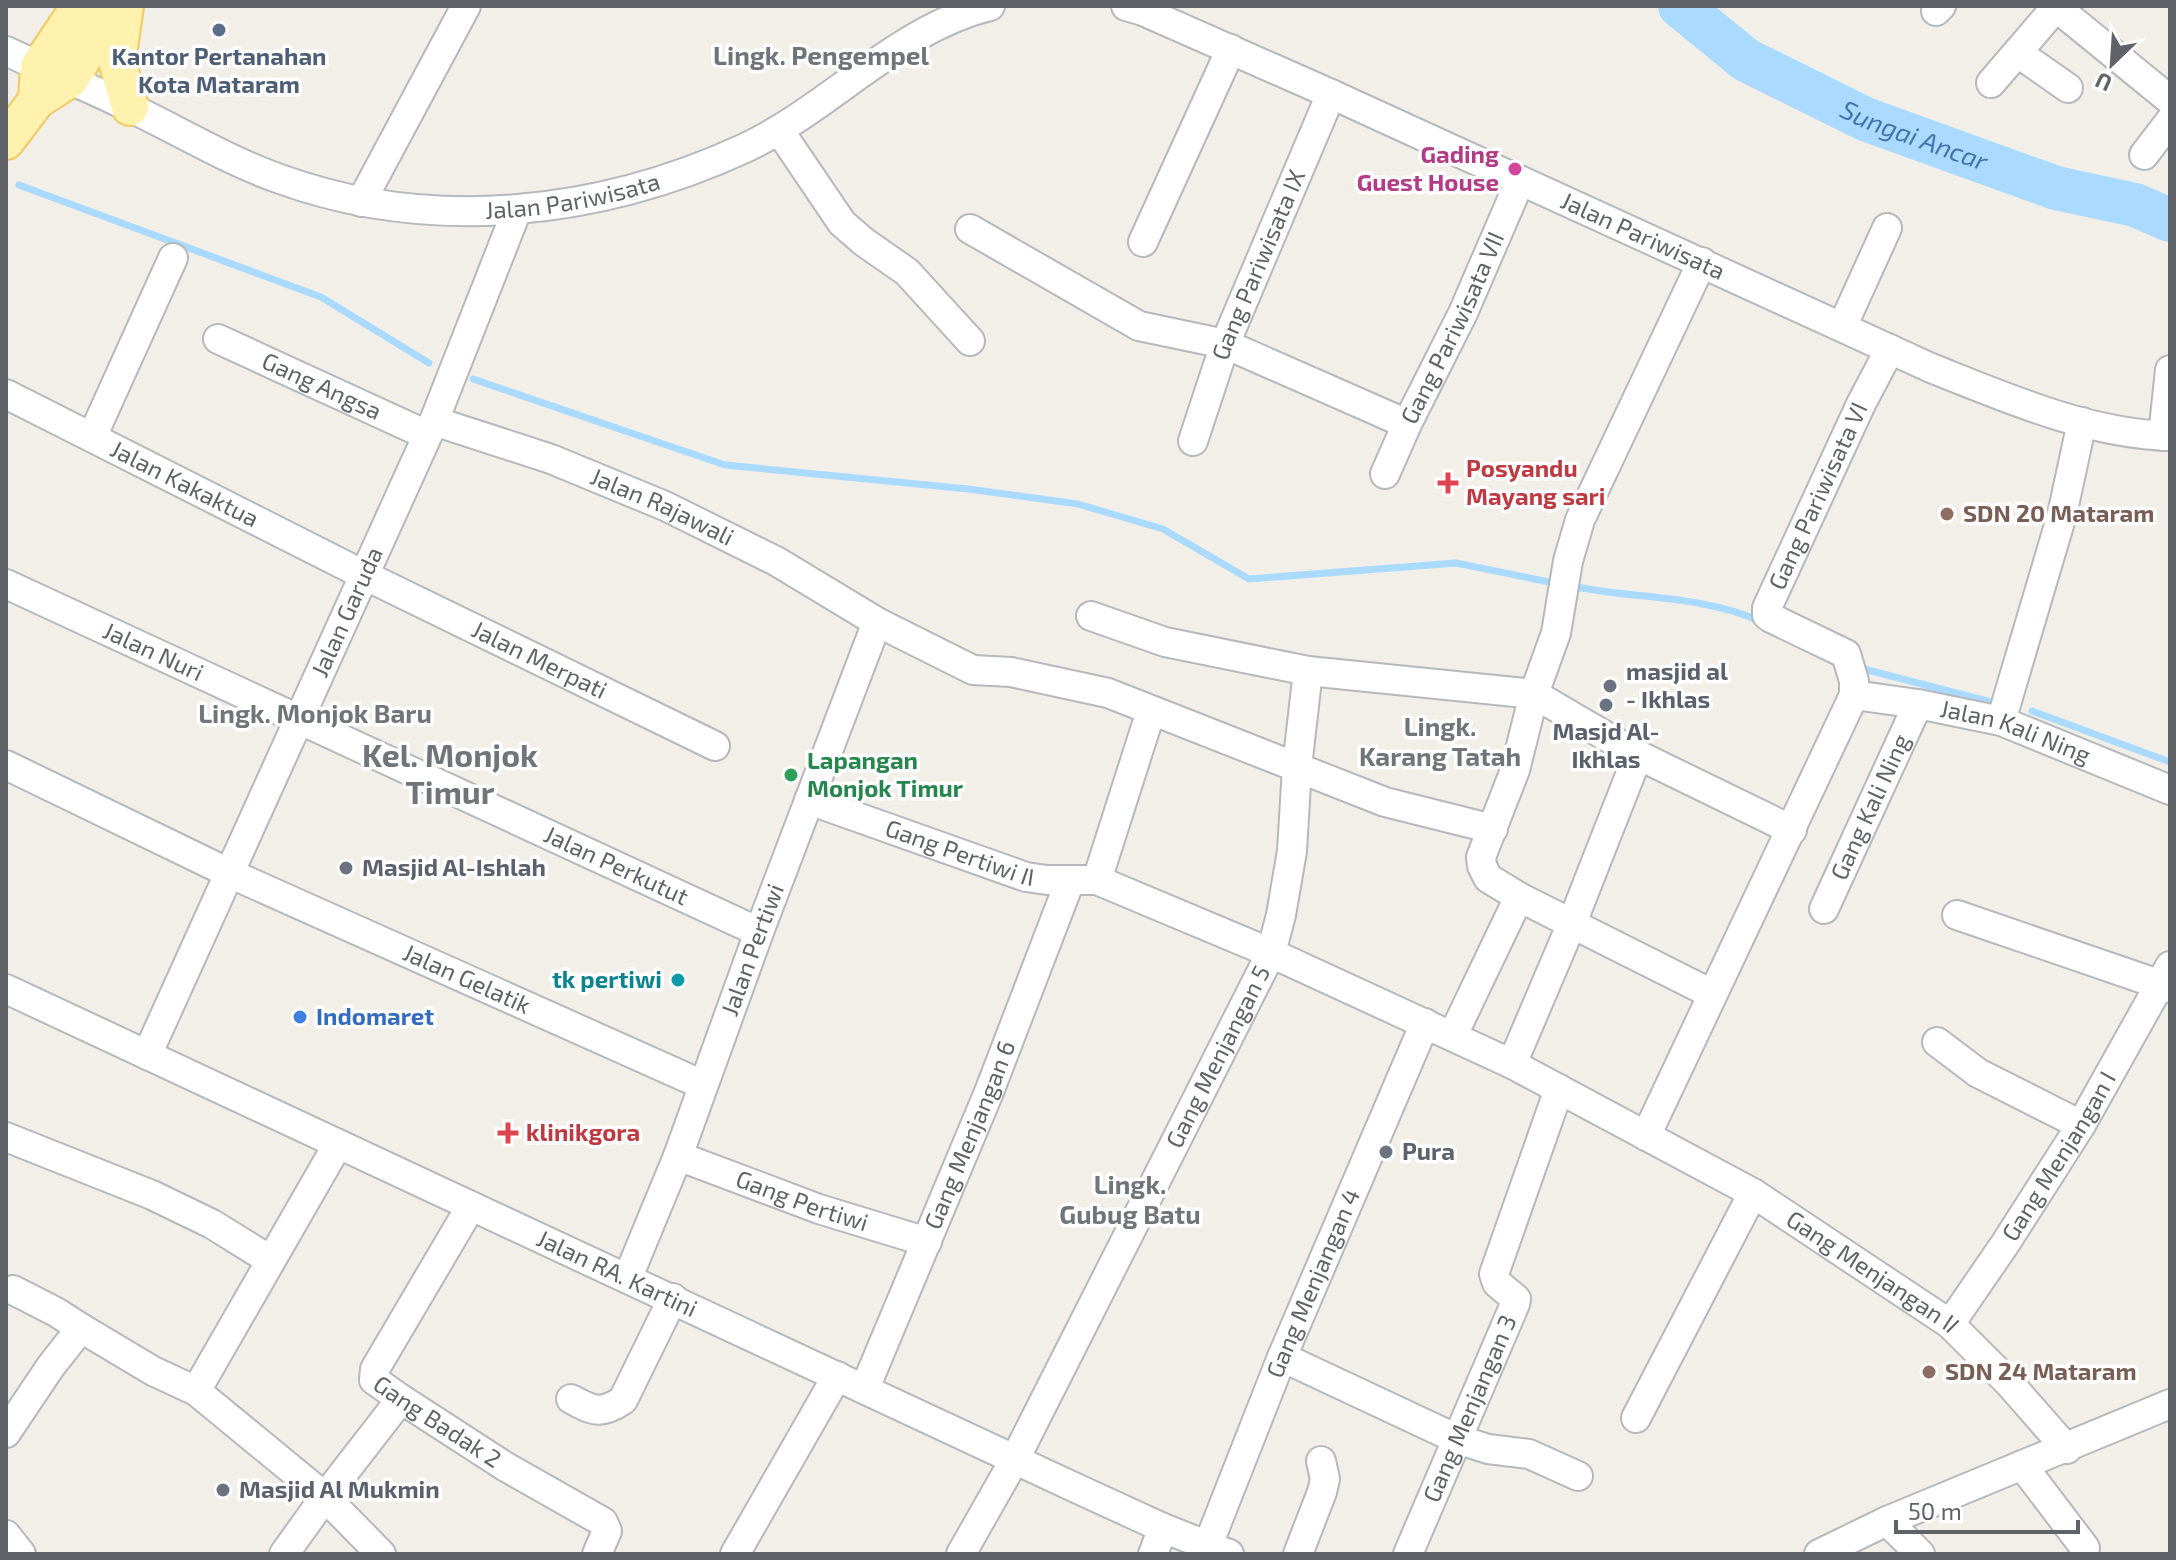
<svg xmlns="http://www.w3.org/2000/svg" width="2176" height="1560" font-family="'Exo 2',sans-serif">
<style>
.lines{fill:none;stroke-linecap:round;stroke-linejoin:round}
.stream{stroke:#aadaff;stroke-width:7}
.river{stroke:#aadaff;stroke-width:44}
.minor-casing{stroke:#b5b8bc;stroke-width:32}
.major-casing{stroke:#f2c960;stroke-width:40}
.minor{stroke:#fff;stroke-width:28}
.major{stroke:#fff2af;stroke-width:36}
.service-dot{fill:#5c6f8a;stroke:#fff;stroke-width:3}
.hotel-dot{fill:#d1479c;stroke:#fff;stroke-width:3}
.health-dot{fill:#e0444e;stroke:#fff;stroke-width:3}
.education-dot{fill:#8d6e63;stroke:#fff;stroke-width:3}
.worship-dot{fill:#6b7280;stroke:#fff;stroke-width:3}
.leisure-dot{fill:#2e9e5b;stroke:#fff;stroke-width:3}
.culture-dot{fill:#0f9aa8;stroke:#fff;stroke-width:3}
.shop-dot{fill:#3f7fe0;stroke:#fff;stroke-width:3}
.labels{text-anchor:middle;stroke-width:7;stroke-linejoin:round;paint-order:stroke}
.service-label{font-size:24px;font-weight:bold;fill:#4e5e75;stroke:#fff}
.hotel-label{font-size:24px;font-weight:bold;fill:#b23c85;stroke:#fff;text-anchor:end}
.street-label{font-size:24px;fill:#5f6368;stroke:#fff}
.health-label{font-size:24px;font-weight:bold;fill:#be3a42;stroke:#fff;text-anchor:start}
.education-label{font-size:24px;font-weight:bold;fill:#785e54;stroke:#fff;text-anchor:start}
.worship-label{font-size:24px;font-weight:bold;fill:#5b616d;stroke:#fff;text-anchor:start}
.leisure-label{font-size:24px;font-weight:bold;fill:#27864d;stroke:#fff;text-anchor:start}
.culture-label{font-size:24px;font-weight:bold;fill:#0d838f;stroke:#fff;text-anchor:end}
.shop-label{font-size:24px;font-weight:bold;fill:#366cbe;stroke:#fff;text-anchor:start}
.neighbourhood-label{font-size:26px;font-weight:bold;fill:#70757a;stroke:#fff}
.water-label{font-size:26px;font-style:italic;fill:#4174aa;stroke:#fff}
.district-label{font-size:32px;font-weight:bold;fill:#70757a;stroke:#fff}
</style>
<rect width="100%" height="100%" fill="#f1efe8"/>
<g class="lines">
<g class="stream">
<path d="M19,185L321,297L429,363"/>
<path d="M473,379L725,465L968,489L1078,504L1163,529L1249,579L1456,563L1559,584"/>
<path d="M1571,586C1633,599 1704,595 1762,622"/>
<path d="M1856,667L1991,702"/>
<path d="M2032,711L2170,762"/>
</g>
<path class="river" id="s1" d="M1680,6L1746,60L1865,119L2056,188L2135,205L2170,220"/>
<defs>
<g id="minor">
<path id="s2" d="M1126,6L1143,11L1331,94L1931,368C2007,398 2088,434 2170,436"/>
<path d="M2056,7L2170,100"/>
<path d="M1936,11L1941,6"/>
<path id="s3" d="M6,51C48,71 91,88 133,109C181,132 229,161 280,179C432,234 600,215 745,148C830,108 897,29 990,6"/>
<path d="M2018,53L2068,88"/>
<path d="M1991,83L2057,6"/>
<path d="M779,130L842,223L864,242L907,272L970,341"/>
<path d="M2144,155L2170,121"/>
<path d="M361,202L466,6"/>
<path id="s4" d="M970,229L1139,326L1225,344L1407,424L1463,313L1520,181"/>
<path d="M1143,242L1231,49"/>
<path d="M1702,262L1580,520L1568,561L1556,633L1534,694L1515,770L1481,857L1482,866L1488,878L1519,897L1712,994"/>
<path d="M1843,325L1887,228"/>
<path id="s5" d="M218,339L427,435"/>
<path id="s6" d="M6,394L364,575L715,746"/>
<path id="s7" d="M434,421L551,459L665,506L776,561L877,622L973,670L1011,672L1108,693L1385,802L1493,829"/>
<path d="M2163,436L2170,370"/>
<path d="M92,437L173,258"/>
<path id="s8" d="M1193,441L1225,344L1331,94"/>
<path d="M1385,474L1407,424"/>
<path id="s9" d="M6,584L759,932"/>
<path d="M1091,616L1165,642L1308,671L1534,694L1638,755L1792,830"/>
<path id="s10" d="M1854,695L1918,704L2001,721L2170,790"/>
<path d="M2001,721L2062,515L2082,422"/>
<path id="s11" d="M6,765L229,873L703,1085"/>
<path id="s12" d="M809,800L1026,877L1047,880H1097L1271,953L1512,1064L1753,1193L1950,1324L2009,1383L2067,1449"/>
<path d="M1097,880L1151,711"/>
<path id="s13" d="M1824,909L1918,704"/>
<path d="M1957,915L2170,988"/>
<path id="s14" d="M6,989L1078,1489L1163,1528L1229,1554"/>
<path d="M1453,1035L1519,897"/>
<path d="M1937,1042L1978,1073L2081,1125"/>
<path id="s15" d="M147,1055L434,421L517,210"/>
<path d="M1512,1064L1572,923L1638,755"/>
<path id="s16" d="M1646,1136L1854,695V681L1846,654L1771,618L1767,615V608L1861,404L1890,349"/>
<path d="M6,1137L152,1195L212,1224L270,1260"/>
<path id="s17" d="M678,1156L819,1209L927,1242"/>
<path id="s18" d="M471,1206L375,1369L374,1380L401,1399L506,1467L603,1522L607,1531L597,1554"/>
<path id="s19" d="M628,1277L678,1156L759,932L877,622"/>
<path d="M13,1290L56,1312L81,1328"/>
<path id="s20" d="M1950,1324L2005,1244L2081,1125L2170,966"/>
<path d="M1282,1357L1457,1439L1488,1449L1529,1454L1578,1476"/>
<path id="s21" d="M865,1388L989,1092L1070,881"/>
<path d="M196,1391L338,1144"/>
<path d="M571,1399C593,1411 601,1415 623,1400L673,1298"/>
<path d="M1636,1418L1753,1193"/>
<path d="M6,1433L51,1366L81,1328L153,1371L196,1391L325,1497L381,1554"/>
<path d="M2022,1465L2085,1548"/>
<path d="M1887,1521L1920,1554"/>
<path d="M6,1535L21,1554"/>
<path id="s22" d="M1208,1545L1282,1357L1425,1023"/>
<path d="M284,1554L325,1497L401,1399"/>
<path d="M735,1554L837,1376"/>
<path id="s23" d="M961,1554L1015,1459L1271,953L1281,915L1292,851L1297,767L1308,671"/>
<path d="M1153,1554L1163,1528"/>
<path d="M1298,1554L1322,1492L1325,1479L1321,1461"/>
<path id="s24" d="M1408,1554L1515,1304L1516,1299L1497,1283L1494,1274L1559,1089"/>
<path d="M1819,1554L1887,1521L2170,1404"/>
</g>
<g id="major">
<path d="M125,6L117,61L130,107"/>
<path d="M37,100L39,67L80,6"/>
<path d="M6,141L37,100L70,79L116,6"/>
</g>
</defs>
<use href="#minor" class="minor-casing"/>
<use href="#major" class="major-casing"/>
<use href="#minor" class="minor"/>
<use href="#major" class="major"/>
</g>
<circle class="service-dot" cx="219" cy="30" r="8"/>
<circle class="hotel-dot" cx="1515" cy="169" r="8"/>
<g class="health-dot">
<path d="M1444 471h8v8h8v8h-8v8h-8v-8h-8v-8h8z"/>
<path d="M504 1121h8v8h8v8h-8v8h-8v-8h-8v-8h8z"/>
</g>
<g class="education-dot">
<circle cx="1947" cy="514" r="8"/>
<circle cx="1929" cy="1372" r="8"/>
</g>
<g class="worship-dot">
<circle cx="1610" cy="686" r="8"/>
<circle cx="1606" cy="705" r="8"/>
<circle cx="346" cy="868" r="8"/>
<circle cx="1386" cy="1152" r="8"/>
<circle cx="223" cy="1490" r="8"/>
</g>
<circle class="leisure-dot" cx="791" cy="775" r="8"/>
<circle class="culture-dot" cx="678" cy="980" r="8"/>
<circle class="shop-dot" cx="300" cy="1017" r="8"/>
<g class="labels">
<g class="service-label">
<text x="219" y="65">Kantor Pertanahan<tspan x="219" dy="28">Kota Mataram</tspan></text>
</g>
<g class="hotel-label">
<text x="1499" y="163">Gading<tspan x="1499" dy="28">Guest House</tspan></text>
</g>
<g class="street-label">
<text dy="8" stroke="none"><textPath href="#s3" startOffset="600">Jalan Pariwisata</textPath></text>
<text dy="8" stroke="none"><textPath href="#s2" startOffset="566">Jalan Pariwisata</textPath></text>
<text dy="8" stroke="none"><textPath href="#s8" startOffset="188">Gang Pariwisata IX</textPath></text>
<text dy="8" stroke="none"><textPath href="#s4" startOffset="588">Gang Pariwisata VII</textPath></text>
<text dy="8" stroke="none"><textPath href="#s5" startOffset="114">Gang Angsa</textPath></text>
<text dy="8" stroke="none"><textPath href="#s6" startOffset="200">Jalan Kakaktua</textPath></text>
<text dy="8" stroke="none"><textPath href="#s16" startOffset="748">Gang Pariwisata VI</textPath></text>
<text dy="8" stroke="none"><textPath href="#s7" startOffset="244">Jalan Rajawali</textPath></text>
<text dy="8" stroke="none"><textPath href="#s15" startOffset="486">Jalan Garuda</textPath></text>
<text dy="8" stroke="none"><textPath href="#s9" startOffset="162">Jalan Nuri</textPath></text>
<text dy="8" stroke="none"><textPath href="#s6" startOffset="596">Jalan Merpati</textPath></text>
<text dy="8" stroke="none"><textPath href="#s10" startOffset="166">Jalan Kali Ning</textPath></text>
<text dy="8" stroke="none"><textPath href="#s13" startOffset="112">Gang Kali Ning</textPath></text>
<text dy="8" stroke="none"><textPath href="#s12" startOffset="160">Gang Pertiwi II</textPath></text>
<text dy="8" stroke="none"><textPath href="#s9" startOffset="672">Jalan Perkutut</textPath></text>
<text dy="8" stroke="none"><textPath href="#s19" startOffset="350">Jalan Pertiwi</textPath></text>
<text dy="8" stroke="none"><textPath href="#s11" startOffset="508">Jalan Gelatik</textPath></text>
<text dy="8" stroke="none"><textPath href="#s23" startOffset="560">Gang Menjangan 5</textPath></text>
<text dy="8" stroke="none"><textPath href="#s21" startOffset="274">Gang Menjangan 6</textPath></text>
<text dy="8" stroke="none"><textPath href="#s20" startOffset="200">Gang Menjangan I</textPath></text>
<text dy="8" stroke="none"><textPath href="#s17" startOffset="132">Gang Pertiwi</textPath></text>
<text dy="8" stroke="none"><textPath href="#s14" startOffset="674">Jalan RA. Kartini</textPath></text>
<text dy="8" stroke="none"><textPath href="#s12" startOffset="1172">Gang Menjangan II</textPath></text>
<text dy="8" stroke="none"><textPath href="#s22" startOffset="282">Gang Menjangan 4</textPath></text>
<text dy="8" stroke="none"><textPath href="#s24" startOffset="158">Gang Menjangan 3</textPath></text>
<text dy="8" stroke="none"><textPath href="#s18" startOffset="276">Gang Badak 2</textPath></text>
</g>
<g class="health-label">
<text x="1466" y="477">Posyandu<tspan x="1466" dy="28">Mayang sari</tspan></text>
<text x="526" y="1141">klinikgora</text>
</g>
<g class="education-label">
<text x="1963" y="522">SDN 20 Mataram</text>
<text x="1945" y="1380">SDN 24 Mataram</text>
</g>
<g class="worship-label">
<text x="1626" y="680">masjid al<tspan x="1626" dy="28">- Ikhlas</tspan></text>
<text x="1606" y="740" text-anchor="middle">Masjd Al-<tspan x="1606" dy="28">Ikhlas</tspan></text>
<text x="362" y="876">Masjid Al-Ishlah</text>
<text x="1402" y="1160">Pura</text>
<text x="239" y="1498">Masjid Al Mukmin</text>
</g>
<g class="leisure-label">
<text x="807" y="769">Lapangan<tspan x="807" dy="28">Monjok Timur</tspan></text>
</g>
<g class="culture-label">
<text x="662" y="988">tk pertiwi</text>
</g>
<g class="shop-label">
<text x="316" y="1025">Indomaret</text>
</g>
<g class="neighbourhood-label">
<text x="821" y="65">Lingk. Pengempel</text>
<text x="315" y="723">Lingk. Monjok Baru</text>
<text x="1440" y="736">Lingk.<tspan x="1440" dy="30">Karang Tatah</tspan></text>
<text x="1130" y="1194">Lingk.<tspan x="1130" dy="30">Gubug Batu</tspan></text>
</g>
<g class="water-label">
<text dy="9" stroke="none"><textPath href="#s1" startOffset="270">Sungai Ancar</textPath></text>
</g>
<g class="district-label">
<text x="450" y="767">Kel. Monjok<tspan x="450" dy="37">Timur</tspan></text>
</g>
</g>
<rect width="2176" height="1560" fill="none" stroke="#5f6368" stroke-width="16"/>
<g transform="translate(2112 64) rotate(205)" stroke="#ffffff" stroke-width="6" paint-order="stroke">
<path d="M0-6L14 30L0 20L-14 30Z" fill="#5f6368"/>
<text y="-12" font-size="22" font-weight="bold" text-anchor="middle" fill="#5f6368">U</text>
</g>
<path d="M1896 1520v12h182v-12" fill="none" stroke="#5f6368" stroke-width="4"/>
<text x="1908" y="1520" font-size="24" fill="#5f6368" stroke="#ffffff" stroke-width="6" paint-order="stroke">50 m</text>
</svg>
